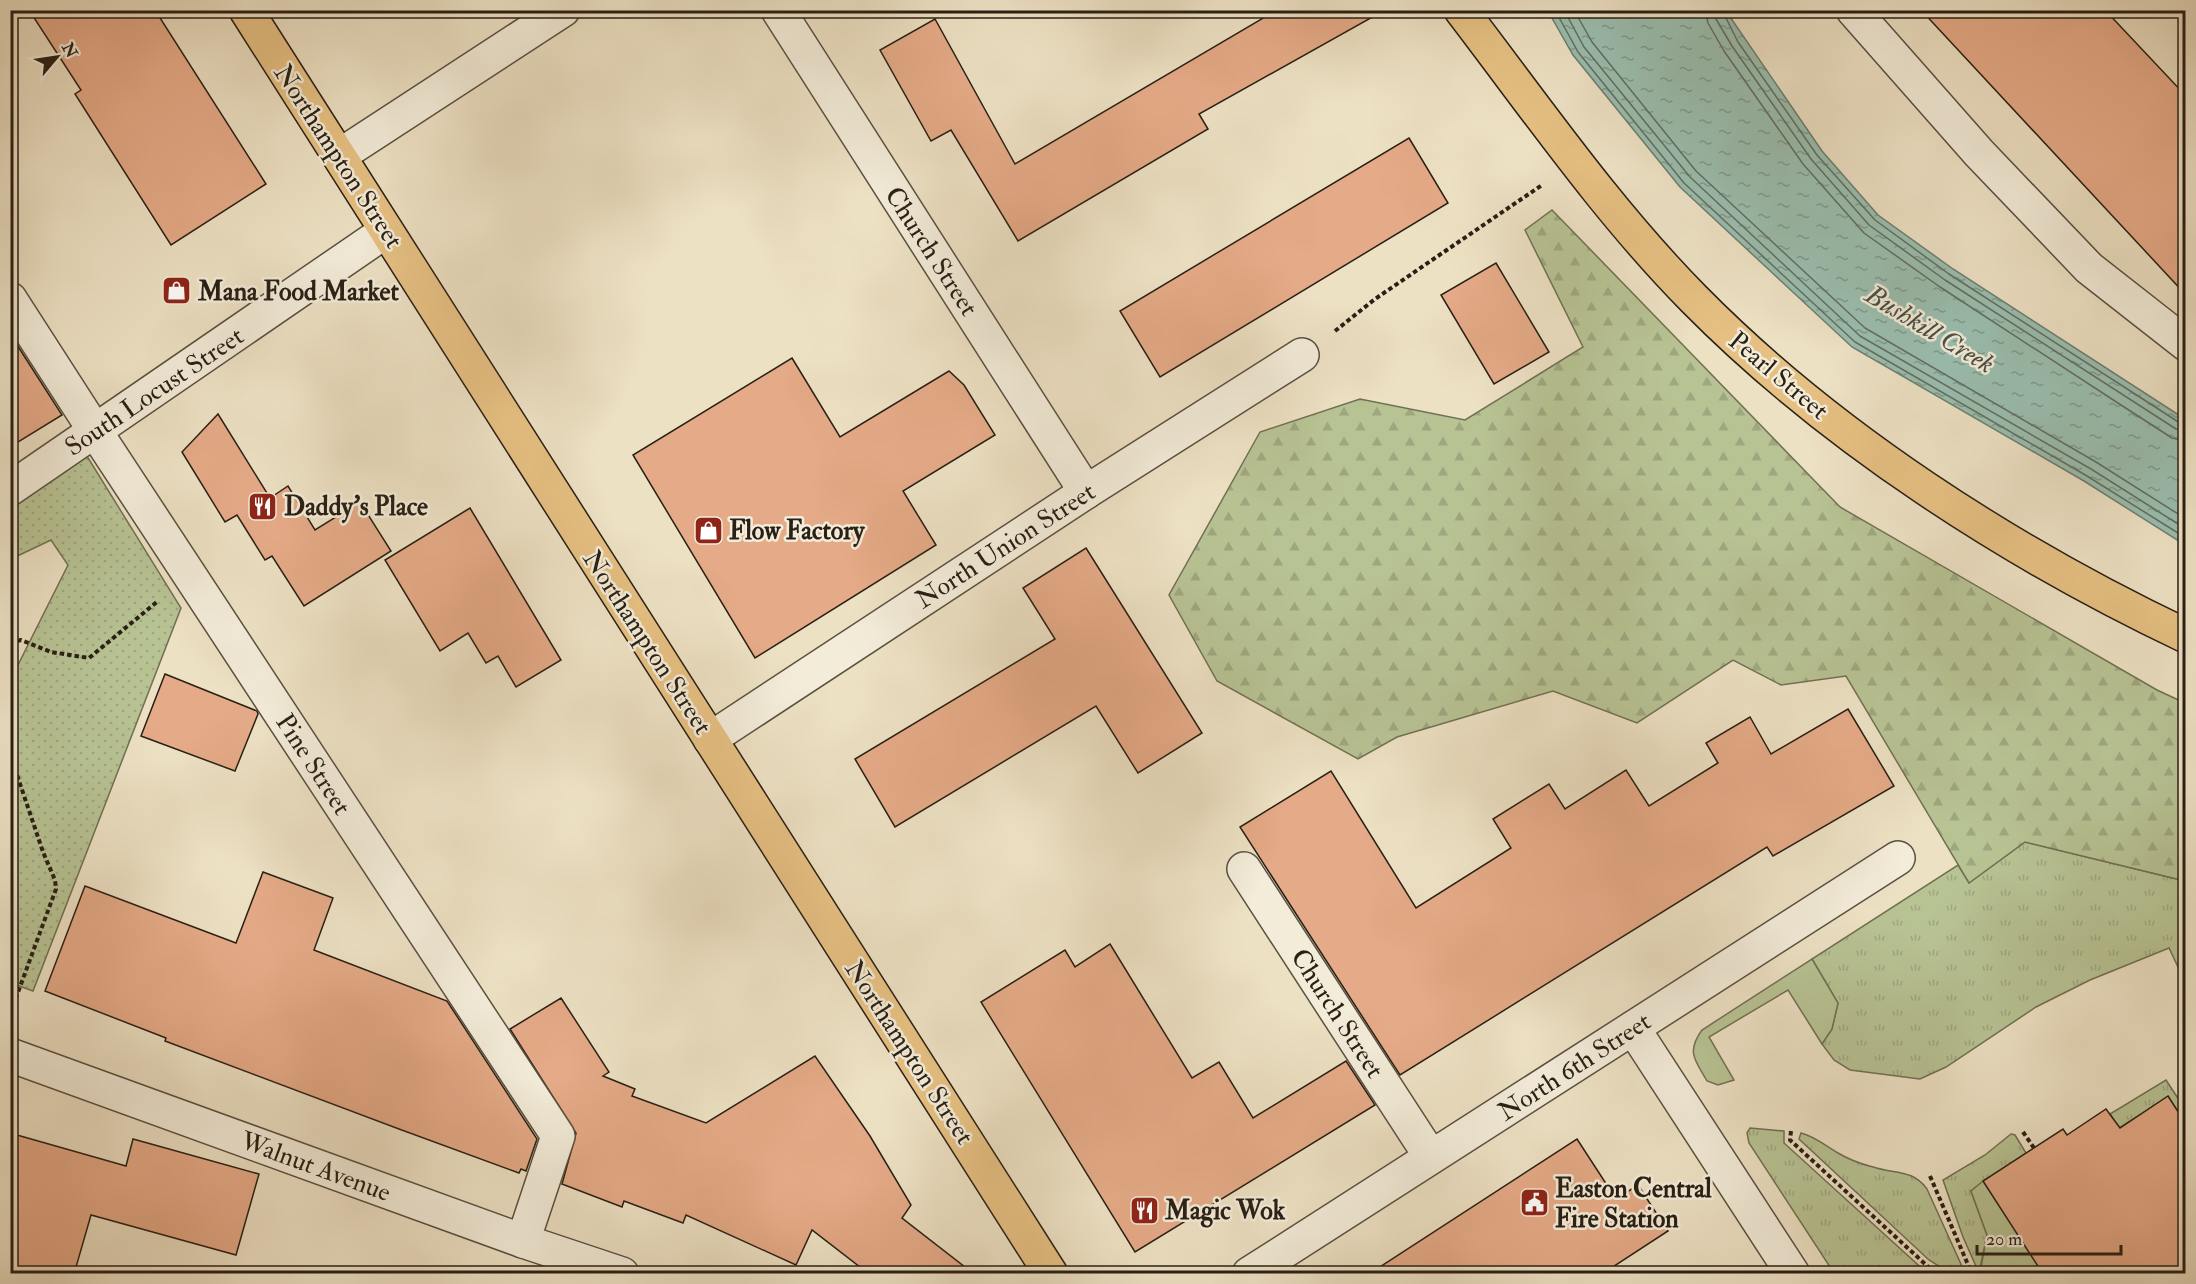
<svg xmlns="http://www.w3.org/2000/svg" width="2196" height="1284" font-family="'IM FELL Double Pica',serif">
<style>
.grass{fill:url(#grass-tufts);stroke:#707154;stroke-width:1.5}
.forest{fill:url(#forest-firs);stroke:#707154;stroke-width:1.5}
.park{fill:url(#park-dots);stroke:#707154;stroke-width:1.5}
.garden{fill:#b8c394;stroke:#707154;stroke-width:1.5}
.water{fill:url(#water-ripples);stroke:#6c7e71;stroke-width:1.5}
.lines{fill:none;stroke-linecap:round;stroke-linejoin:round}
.shore{stroke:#616e62;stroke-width:1.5}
.building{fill:#e5aa87;stroke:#281f15;stroke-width:1.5}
.minor-casing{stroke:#595041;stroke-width:36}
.major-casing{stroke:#281f15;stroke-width:36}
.path{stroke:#281f15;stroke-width:4;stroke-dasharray:4.5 3;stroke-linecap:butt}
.minor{stroke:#f3ecd9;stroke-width:33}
.major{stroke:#e6c082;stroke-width:33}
.labels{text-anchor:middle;stroke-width:5;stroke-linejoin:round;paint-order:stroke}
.street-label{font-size:26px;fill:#281f15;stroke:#f3ecd9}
.poi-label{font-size:26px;font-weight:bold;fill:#281f15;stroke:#f3ecd9;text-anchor:start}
.water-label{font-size:27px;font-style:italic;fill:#4a4f43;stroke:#f3ecd9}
</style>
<defs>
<pattern id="grass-tufts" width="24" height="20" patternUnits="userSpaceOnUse" patternTransform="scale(1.5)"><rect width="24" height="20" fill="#b8c394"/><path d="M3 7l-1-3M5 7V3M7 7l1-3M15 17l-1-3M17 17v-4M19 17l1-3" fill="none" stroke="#9ea77f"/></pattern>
<pattern id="forest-firs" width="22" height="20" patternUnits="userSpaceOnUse" patternTransform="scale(1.5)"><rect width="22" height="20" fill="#b8c394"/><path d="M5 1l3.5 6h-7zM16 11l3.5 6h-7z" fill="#9ea77f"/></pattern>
<pattern id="park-dots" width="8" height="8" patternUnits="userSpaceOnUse" patternTransform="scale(1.5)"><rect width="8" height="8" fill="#b8c394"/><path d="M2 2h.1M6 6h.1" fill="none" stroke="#9ea77f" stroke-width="1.8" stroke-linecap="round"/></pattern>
<pattern id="water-ripples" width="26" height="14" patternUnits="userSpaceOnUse" patternTransform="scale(1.5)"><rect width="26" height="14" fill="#9abeaf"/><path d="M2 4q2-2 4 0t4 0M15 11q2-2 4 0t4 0" fill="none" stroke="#7e9a8d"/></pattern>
</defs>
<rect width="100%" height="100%" fill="#ede1c4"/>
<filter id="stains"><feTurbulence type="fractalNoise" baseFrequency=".00333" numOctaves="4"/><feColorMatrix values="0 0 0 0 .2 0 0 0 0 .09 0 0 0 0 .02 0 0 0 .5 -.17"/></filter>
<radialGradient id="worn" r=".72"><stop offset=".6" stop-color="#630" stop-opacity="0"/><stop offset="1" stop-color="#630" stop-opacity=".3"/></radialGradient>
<g class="grass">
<path d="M2025,842L2185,881V982L2169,948L2090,980L2036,1007L1946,1067L1920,1079L1850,1070L1834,1060L1822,1044L1832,1029L1838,1003L1812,959L1958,865L1969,883Z"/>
<path d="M2166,1080L2185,1109V1124L2168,1097L2119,1128L2110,1114Z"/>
<path d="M1750,1128L1784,1131V1143L1927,1273H1834L1749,1143L1747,1133Z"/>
<path d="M1801,1133C1814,1136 1826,1146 1838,1153C1848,1159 1861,1164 1873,1167C1894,1174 1913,1169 1927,1189L1965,1273H1950L1929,1260L1799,1139Z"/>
<path d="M2011,1134L2015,1135L2026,1153L1971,1191L1987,1235L1979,1273L1963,1237L1943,1180L1985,1155Z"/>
</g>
<path class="forest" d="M1552,210L1840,507L2157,690L2185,703V881L2025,842L1969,883L1846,676L1781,685L1733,660L1637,723L1553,691L1397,737L1358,759L1217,681L1169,595L1260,432L1360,399L1465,420L1583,347L1525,230Z"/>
<path class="park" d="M85,453L181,608L33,991L11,983L10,681L68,565L51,540L11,559V504Z"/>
<g class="garden">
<path d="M1812,959L1838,1003L1832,1029L1822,1044L1788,990L1709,1037L1734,1080L1718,1085L1707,1081C1695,1060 1686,1052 1702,1030Z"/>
<path d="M1983,1181L2043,1273H1980L1987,1235L1971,1191Z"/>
</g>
<path class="water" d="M1548,11H1726L1822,151L1878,215L1953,269L2185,419V545L2084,481L1852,347L1680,187L1573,55Z"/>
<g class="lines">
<g class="shore">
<path d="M1555,10L1578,52L1684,183L1855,342L2087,476L2186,538"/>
<path d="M1564,10L1584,47L1690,177L1860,336L2091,469L2186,529"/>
<path d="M1574,10L1592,42L1696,171L1865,328L2096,462L2186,519"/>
<path d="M1705,10L1708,23L1724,51L1803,164L1864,233L1940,287L2121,405L2172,438L2186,441"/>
<path d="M1714,10L1716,19L1732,46L1811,159L1869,225L1945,280L2176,429L2186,432"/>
<path d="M1722,10L1738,42L1817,155L1875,220L1949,274L2180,423L2186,424"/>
</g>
</g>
<g class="building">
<path d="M29,10H155L266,184L171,245L75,94L81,90Z"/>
<path d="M1277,10H1385L1199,114L1208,129L1018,241L951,130L931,141L880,50L935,19L1015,164Z"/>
<path d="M1921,10H2105L2186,96V295Z"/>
<path d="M1409,138L1448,203L1160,377L1120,311Z"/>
<path d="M1496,263L1549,352L1494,384L1441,295Z"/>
<path d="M10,334L62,415L10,447Z"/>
<path d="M792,358L840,437L949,371L964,385L995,435L903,491L936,545L755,658L633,455Z"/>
<path d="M218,414L270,498L288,486L315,530L360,502L391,551L304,606L272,556L265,560L237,515L225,522L182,452Z"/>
<path d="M470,508L561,660L516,687L498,656L486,663L468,633L440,651L385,560Z"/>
<path d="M1086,548L1202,733L1138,773L1096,706L895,827L855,759L1055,639L1023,588Z"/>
<path d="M165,674L257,711L258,714L235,771L141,736Z"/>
<path d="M1848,709L1894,786L1773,856L1767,847L1400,1075L1240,827L1331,771L1416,908L1511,848L1493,819L1549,784L1565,809L1626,770L1649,806L1718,763L1706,743L1750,717L1771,754Z"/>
<path d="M263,872L333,898L314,950L447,1001L537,1139L526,1171L521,1169L519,1173L399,1129L165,1041L166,1038L45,991L85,886L236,943Z"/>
<path d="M1110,944L1192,1078L1219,1062L1253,1118L1346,1061L1375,1105L1135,1252L981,1002L1065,950L1075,967Z"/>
<path d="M561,998L609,1072L603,1076L635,1089L632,1096L706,1123L815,1056L870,1136L911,1205L902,1218L974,1274H869L812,1230L796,1265L686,1215L683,1223L624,1201L622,1207L562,1184L576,1133L510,1029Z"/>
<path d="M2168,1096L2186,1124V1274H2043L1983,1181L2063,1129L2067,1135L2106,1109L2120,1128Z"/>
<path d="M10,1133L126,1166L133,1139L259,1174L236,1255L91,1215L74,1274H10Z"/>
<path d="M1577,1139L1616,1199L1638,1185L1668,1231L1602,1274H1369Z"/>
</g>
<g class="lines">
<defs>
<g id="minor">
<path d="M778,10L1086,492"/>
<path d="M1853,10L1979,153L2089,268L2186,344"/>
<path d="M339,156L563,10"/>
<path d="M10,299L95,431L558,1136L523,1241"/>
<path d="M10,489L386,231"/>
<path d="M710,739L1086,492L1302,355"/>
<path d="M1244,869L1431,1157"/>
<path d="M1633,1028L1793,1274"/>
<path d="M10,1055L523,1241L622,1274"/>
<path d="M1249,1274L1898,858"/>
</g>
<g id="major">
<path d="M246,10L1051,1274"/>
<path d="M1461,10C1536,108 1607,211 1694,299C1830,437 2011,553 2186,636"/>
</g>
</defs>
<use href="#minor" class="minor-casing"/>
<use href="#major" class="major-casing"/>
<g class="path">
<path d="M1335,331L1375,299L1542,185"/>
<path d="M10,643L21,640L51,652L89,658L158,601"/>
<path d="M10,702L15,718L12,747L14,766L43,852L55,880L56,889L10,1014"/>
<path d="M1791,1131L1790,1140L1936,1274"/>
<path d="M2023,1132L2034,1148"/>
<path d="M1930,1176L1972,1274"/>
</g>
<use href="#minor" class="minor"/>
<use href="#major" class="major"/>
</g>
<defs>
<symbol id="shop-square" viewBox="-11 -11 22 22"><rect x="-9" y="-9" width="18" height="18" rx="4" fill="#8f2418" stroke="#f3ecd9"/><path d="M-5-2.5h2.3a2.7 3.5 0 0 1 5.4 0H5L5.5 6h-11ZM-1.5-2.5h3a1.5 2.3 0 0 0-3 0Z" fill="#fff"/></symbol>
<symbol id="restaurant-square" viewBox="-11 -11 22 22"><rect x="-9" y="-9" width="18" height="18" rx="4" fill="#8f2418" stroke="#f3ecd9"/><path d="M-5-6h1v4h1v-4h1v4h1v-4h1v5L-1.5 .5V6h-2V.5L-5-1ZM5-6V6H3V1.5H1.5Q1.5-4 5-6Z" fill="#fff"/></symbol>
<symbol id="civic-square" viewBox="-11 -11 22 22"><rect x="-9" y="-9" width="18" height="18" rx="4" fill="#8f2418" stroke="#f3ecd9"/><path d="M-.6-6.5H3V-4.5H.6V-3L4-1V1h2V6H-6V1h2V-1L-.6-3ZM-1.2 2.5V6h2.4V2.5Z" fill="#fff"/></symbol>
</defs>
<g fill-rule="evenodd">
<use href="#shop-square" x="160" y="274" width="33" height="33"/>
<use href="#restaurant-square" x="246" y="490" width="33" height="33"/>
<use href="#shop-square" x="692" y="514" width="33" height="33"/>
<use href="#civic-square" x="1518" y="1186" width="33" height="33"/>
<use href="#restaurant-square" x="1128" y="1194" width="33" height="33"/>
</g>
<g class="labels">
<g class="street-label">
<text transform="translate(339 156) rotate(57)" y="9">Northampton Street</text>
<text transform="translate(932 251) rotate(57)" y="9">Church Street</text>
<text transform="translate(1779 375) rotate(40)" y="9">Pearl Street</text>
<text transform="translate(154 391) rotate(-34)" y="9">South Locust Street</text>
<text transform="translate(1005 545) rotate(-33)" y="9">North Union Street</text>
<text transform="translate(648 642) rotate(57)" y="9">Northampton Street</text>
<text transform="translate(314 764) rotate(57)" y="9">Pine Street</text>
<text transform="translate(1338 1013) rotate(57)" y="9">Church Street</text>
<text transform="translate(910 1052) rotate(57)" y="9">Northampton Street</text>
<text transform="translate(1574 1066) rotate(-33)" y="9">North 6th Street</text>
<text transform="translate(316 1166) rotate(20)" y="9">Walnut Avenue</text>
</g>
<g class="poi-label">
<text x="198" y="300">Mana Food Market</text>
<text x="284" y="515">Daddy's Place</text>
<text x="729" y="539">Flow Factory</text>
<text x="1555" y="1197">Easton Central<tspan x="1555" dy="30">Fire Station</tspan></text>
<text x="1165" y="1219">Magic Wok</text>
</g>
<g class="water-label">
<text transform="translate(1930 329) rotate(31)" y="9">Bushkill Creek</text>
</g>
</g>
<rect width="2196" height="1284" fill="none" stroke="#ede1c4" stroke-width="36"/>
<rect x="12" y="12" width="2172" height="1260" fill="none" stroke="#281f15" stroke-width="3"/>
<rect x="18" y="18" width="2160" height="1248" fill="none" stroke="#281f15" stroke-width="1.5"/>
<g transform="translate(57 57) rotate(61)" stroke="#f3ecd9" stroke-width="4.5" paint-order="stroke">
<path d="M0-4.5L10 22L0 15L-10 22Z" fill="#281f15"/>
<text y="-9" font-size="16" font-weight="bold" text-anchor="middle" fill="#281f15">N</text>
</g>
<path d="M1977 1245v9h144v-9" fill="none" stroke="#281f15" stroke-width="3"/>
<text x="1986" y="1245" font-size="18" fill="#281f15" stroke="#f3ecd9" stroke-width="4.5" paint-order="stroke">20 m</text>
<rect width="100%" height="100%" filter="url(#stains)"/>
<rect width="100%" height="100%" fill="url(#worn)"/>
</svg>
